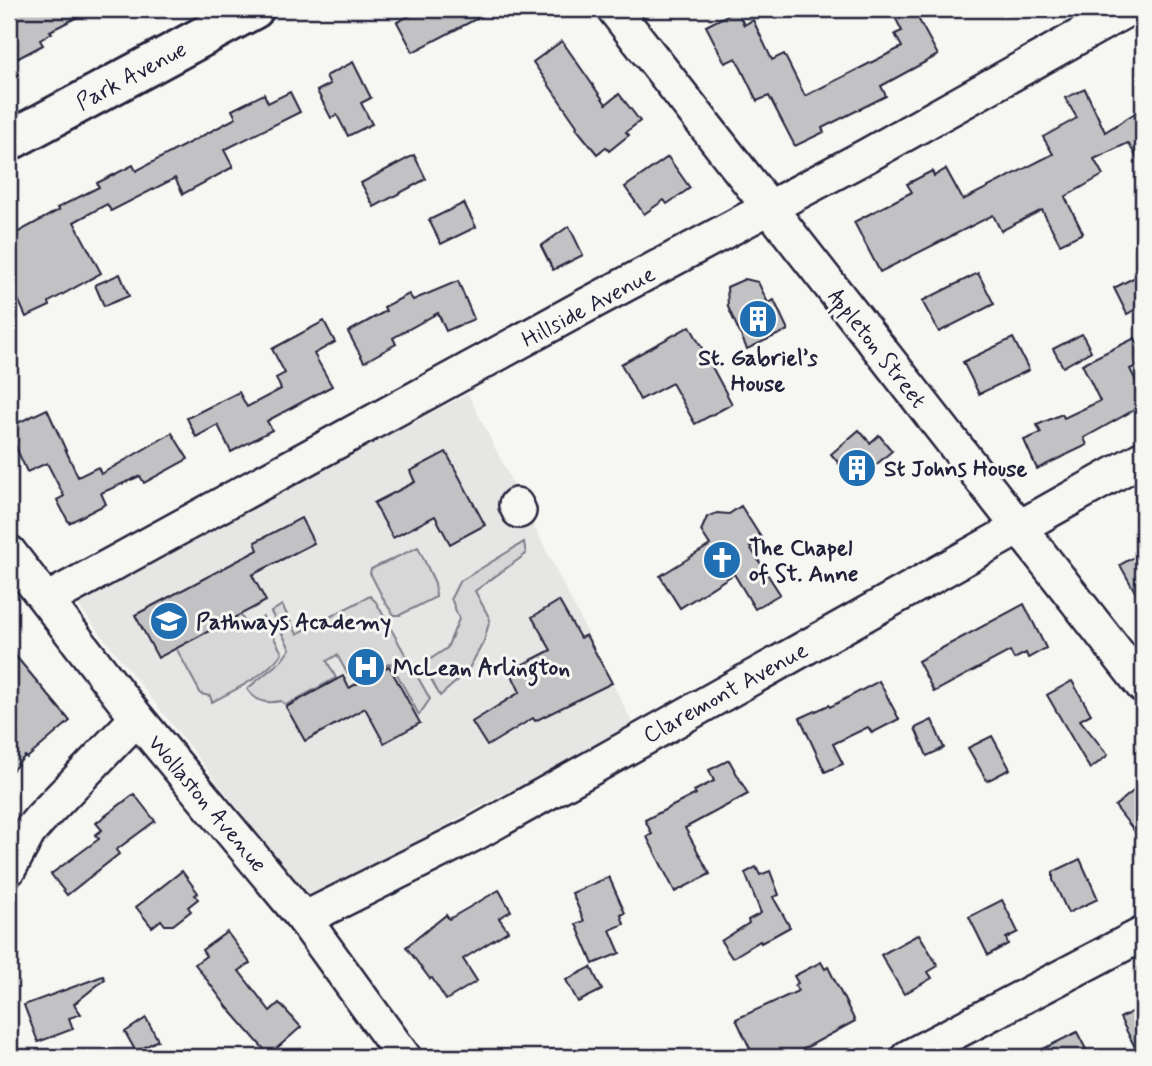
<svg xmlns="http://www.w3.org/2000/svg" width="1152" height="1066" font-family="Mynerve,sans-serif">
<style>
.built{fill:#e6e6e4}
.green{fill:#d7d7d7;stroke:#7c7c89;stroke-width:2}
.building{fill:#c2c2c4;stroke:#22223b;stroke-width:2}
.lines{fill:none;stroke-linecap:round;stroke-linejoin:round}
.minor-casing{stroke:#22223b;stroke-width:38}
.major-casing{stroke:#22223b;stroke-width:44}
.minor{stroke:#f6f6f2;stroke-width:33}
.major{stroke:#f6f6f2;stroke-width:38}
.labels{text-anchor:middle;stroke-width:6;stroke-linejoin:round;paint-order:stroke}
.street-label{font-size:23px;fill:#22223b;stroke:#f6f6f2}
.poi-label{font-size:23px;font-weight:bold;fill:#22223b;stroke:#f6f6f2;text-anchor:start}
</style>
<rect width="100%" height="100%" fill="#f6f6f2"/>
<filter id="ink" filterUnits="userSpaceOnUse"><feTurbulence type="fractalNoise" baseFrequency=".0143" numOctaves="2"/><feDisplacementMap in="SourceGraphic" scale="14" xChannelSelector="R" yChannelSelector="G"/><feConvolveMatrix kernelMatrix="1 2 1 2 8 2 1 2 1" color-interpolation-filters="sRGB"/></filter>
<g filter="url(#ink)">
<path class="built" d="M468,394L635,728L490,801L314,898L300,887L77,604L301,480Z"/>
<g class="green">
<path d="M524,542L526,554L475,591L490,619L484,641L467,672L440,696L423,664L447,648L459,619L451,598L459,582Z"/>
<path d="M418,547L435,583L436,597L400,615H394L385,602L370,573L371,569Z"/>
<path d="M370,596L376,602L430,699L419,715L391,663L365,674L347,673L337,655L327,661L336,678L286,705L281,701C266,704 256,702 247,689L282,660L290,649L271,612L282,605L297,634Z"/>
<path d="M240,614L244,621L252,623L263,617L282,653C264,677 238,688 212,702L210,696L201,694L176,648Z"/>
</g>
<g class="building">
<path d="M9,9H93L50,31L52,33L40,40L43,45L9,63Z"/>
<path d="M408,9H495L413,52L397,22L411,15Z"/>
<path d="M891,9H913L938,55L881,86L886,96L822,128L824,132L795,146L769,96L757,101L736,58L725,63L706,26L737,10L744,25L753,20L772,60L784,54L805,96L902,47L895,34L902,31Z"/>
<path d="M562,41L606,104L619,94L640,121L626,132L629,135L609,151L606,147L597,154L576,128L577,126L533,62Z"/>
<path d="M353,62L371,98L361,103L372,124L348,136L337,115L331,118L317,91L330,84L326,76Z"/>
<path d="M1085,89L1105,132L1143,108V167L1128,143L1094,159L1103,175L1065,197L1083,233L1060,244L1042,210L1001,231L993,215L880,272L854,222L912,192L907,184L932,171L934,176L946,169L963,200L1053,154L1043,137L1077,118L1065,98Z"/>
<path d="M290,92L300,112L224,150L233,167L183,194L175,178L111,211L107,204L74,222L101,273L49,302L50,306L26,317L9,279V237L59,210L57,208L99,187L97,183L133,165L136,171L236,118L232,110L264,94L268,103Z"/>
<path d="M414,155L426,179L374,207L361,183Z"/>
<path d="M668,157L690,188L667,204L664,200L644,214L625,187Z"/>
<path d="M464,203L476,227L441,244L429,220Z"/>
<path d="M569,226L583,255L553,270L541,246Z"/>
<path d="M978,273L994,304L939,332L922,301Z"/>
<path d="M1143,273V305L1127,314L1114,288Z"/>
<path d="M120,274L129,296L104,306L95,285Z"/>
<path d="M745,279L758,282L768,303L774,300L788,330L747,349L728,307L727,287Z"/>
<path d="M458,281L474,319L446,331L438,313L393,338L396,344L364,362L348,332L386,311L384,307L409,294L413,300Z"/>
<path d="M324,321L335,342L314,354L332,386L267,421L272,430L231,452L218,425L196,437L187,418L239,392L247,407L281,389L276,378L285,373L272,349Z"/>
<path d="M690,326L732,404L695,424L672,383L640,400L621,364Z"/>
<path d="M1082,334L1091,351L1063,367L1053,349Z"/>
<path d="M1013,338L1029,370L979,394L963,362Z"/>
<path d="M1135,338L1143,354V363L1130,369L1143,395V405L1084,438L1087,445L1037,469L1024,440L1041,433L1037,425L1062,414L1064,418L1100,401L1082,364Z"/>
<path d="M47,409L78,477L98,467L101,474L172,433L188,459L144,483L140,476L101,493L106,504L69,523L57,500L64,496L47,463L27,472L9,432V427Z"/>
<path d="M859,430L870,443L879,435L892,451L855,483L831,454Z"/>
<path d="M446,452L485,525L450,544L435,516L393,538L374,503L415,482L410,471Z"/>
<path d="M741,506L762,539L750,547L780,594L755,609L734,574L680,608L660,576L710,545L701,531L707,517L717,513L729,514Z"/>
<path d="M301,518L314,543L252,575L266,601L158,658L135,615L258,550L255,542Z"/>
<path d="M1143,552V606L1120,565Z"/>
<path d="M559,601L580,638L586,635L612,683L535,721L533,718L487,746L472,722L520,692L510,671L551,650L532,617Z"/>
<path d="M1024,604L1046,648L1028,658L1026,653L1014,659L1010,651L934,692L918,661Z"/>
<path d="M9,648L70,721L27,758L25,756L9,774Z"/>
<path d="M389,666L420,723L384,743L365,708L305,741L286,707L343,676L349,688Z"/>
<path d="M879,681L899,719L872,733L868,727L833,744L843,764L825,772L800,718L829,705L830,707Z"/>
<path d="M1072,681L1091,714L1080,720L1108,755L1090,769L1047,695Z"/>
<path d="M932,720L944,748L927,756L915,728Z"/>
<path d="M992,736L1010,769L987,781L968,748Z"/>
<path d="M729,760L748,794L685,828L710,874L675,892L647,837L652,834L645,820L696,794L694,791L714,781L709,770Z"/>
<path d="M1143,783V842L1115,806Z"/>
<path d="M134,794L155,821L116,850L119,854L67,895L51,874L99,839L95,835L102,830L96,823Z"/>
<path d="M1080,859L1098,899L1068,913L1053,880V872Z"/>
<path d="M756,867L760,875L770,871L779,895L773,897L790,927L761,943L760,941L732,958L721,941L749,923L748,920L761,913L745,873Z"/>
<path d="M182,871L198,893L195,895L198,899L188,907L191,911L173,925H165L161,920L152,927L136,907Z"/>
<path d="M609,877L625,913L621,915L624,924L610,930L620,953L593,964L576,924L584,921L572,893Z"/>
<path d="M499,890L511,911L499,918L508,931L463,959L477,981L446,1000L432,978L430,979L406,947L446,915L449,919Z"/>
<path d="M1002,900L1018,932L1006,938L1008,944L988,955L969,917Z"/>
<path d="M227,932L250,963L239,971L270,1011L279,1003L301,1027L269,1055L228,1008L195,964L206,956L202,950Z"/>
<path d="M919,934L938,966L928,972L932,978L904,994L881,955Z"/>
<path d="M821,962L825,969L828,967L855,1021L789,1057H754L736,1019L798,991L795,985L798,983L794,976Z"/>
<path d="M591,967L602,990L578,1002L566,980Z"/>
<path d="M103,976L105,979L74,1004L81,1014L69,1018L73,1029L38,1042L24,1005Z"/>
<path d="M1143,1006V1057H1140L1120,1018Z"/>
<path d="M146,1018L158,1040L136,1052L125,1032Z"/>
<path d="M1077,1032L1090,1057H1027Z"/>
</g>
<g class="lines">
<defs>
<g id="minor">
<path d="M614,9L1143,686"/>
<path d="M516,505L519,511"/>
<path d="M9,552L137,718L304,919L404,1057"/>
<path d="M47,600L585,306L868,155L1128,9"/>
<path d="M9,869L29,832L40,819L137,718"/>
<path d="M304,919L474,834L1143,458"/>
<path d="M908,1057L1143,934"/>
</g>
<path id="major" d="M9,141L254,9"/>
</defs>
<use href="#minor" class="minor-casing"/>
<use href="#major" class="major-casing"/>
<use href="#minor" class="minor"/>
<use href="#major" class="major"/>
</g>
</g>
<defs>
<symbol id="building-disc" viewBox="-11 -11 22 22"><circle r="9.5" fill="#1f6fb2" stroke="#f6f6f2"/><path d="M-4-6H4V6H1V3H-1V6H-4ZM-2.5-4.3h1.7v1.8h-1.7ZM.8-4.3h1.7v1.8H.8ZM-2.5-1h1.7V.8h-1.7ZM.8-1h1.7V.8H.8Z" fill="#fff"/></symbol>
<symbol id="church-disc" viewBox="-11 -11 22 22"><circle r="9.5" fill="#1f6fb2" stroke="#f6f6f2"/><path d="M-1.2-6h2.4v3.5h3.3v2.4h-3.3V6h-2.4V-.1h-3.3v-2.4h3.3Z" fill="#fff"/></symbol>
<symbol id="school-disc" viewBox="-11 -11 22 22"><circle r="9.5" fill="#1f6fb2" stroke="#f6f6f2"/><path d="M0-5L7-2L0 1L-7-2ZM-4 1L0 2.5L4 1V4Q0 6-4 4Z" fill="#fff"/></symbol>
<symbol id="hospital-disc" viewBox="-11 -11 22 22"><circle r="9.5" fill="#1f6fb2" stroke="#f6f6f2"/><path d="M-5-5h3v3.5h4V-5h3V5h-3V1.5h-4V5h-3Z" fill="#fff"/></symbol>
</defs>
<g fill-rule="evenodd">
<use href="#building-disc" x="736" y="297" width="44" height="44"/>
<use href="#building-disc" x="835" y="446" width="44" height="44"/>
<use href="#church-disc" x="700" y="538" width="44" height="44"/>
<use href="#school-disc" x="147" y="599" width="44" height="44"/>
<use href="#hospital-disc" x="344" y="645" width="44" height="44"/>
</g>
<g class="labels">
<g class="street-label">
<text transform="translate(131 75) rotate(-28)" y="8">Park Avenue</text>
<text transform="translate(588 306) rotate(-28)" y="8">Hillside Avenue</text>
<text transform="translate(878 348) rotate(52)" y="8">Appleton Street</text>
<text transform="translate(725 692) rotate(-29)" y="8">Claremont Avenue</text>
<text transform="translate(208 803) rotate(50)" y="8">Wollaston Avenue</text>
</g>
<g class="poi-label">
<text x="758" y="365" text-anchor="middle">St. Gabriel’s<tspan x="758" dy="26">House</tspan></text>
<text x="884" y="476">St Johns House</text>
<text x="749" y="555">The Chapel<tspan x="749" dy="26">of St. Anne</tspan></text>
<text x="196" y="629">Pathways Academy</text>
<text x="393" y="675">McLean Arlington</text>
</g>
</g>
<rect width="1152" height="1066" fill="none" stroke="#f6f6f2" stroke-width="35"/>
<rect x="18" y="18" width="1117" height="1031" fill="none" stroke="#22223b" stroke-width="2.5" filter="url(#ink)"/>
</svg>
